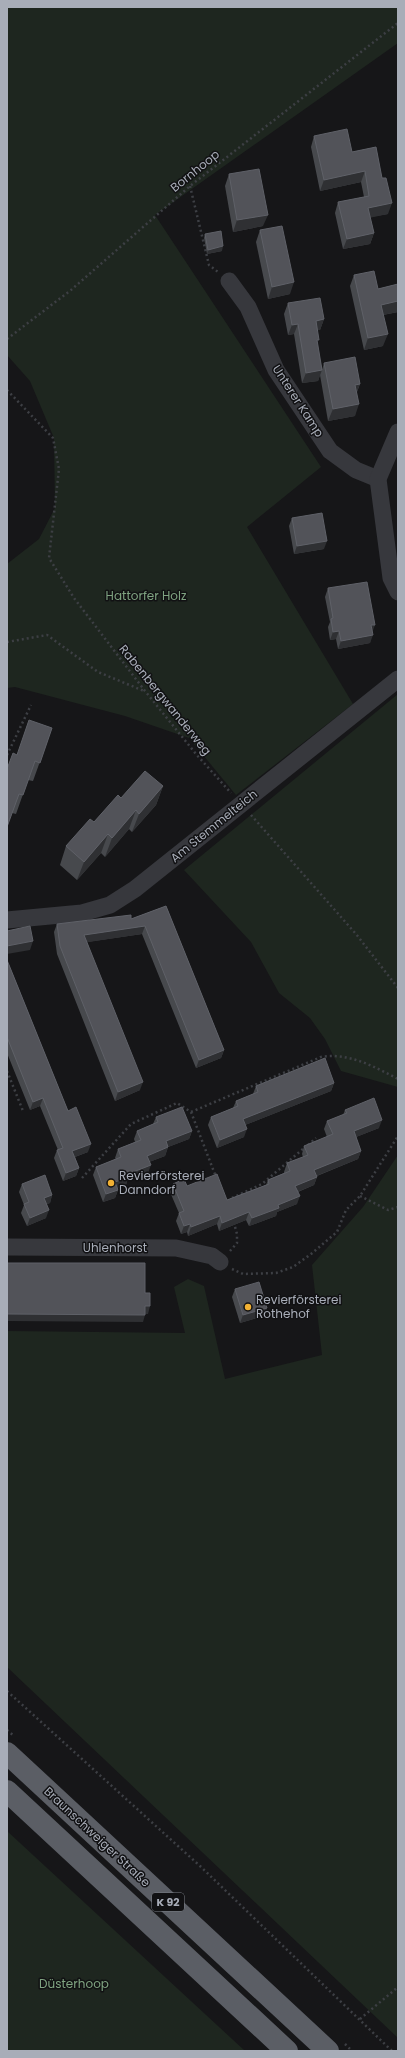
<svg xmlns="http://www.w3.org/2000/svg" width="405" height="2058" font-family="Poppins,sans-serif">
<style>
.green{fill:#1e261f}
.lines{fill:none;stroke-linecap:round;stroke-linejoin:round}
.path{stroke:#3d3f44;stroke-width:2.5;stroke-dasharray:2 3;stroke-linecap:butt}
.minor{stroke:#37383d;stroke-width:17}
.trunk{stroke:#5b5e65;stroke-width:22}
.wall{fill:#47494d}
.shaded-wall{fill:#2f3033}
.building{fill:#525359;stroke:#5f6168}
.poi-dot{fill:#f2b134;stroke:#111113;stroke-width:1.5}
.labels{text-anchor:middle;stroke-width:3;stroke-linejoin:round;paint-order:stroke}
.shield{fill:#111113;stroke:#7b7e86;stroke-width:1}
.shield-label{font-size:11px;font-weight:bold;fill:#a8adb8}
.street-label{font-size:12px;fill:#a8adb8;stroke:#111113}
.park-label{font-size:12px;fill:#7fa381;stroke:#111113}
.poi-label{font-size:12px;fill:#a8adb8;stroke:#111113;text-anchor:start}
</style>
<rect width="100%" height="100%" fill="#161618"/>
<g class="green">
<path d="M7,7H398V43L155,215L321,467L247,527L353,704L236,795L189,738L125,716L15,687L7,688V564L39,539L55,508L54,438L30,381L7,355Z"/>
<path d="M398,694V1087L341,1071L325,1039L310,1018L279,993L251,942L184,870Z"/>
<path d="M398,1155V2038L7,1667V1331L185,1333L174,1287L188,1279L204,1286L225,1379L322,1355L312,1265L363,1207Z"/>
<path d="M7,1831L245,2051H7Z"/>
</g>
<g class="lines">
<g class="path">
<path d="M190,186L209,265L218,272"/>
<path d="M7,339L71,290L190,186L398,23"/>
<path d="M7,390L53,438L59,469L49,558L74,598L145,691L196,754L231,793"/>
<path d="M7,642L47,635L98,672L144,691"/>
<path d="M7,755L31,705"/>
<path d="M251,815L356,934L398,988"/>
<path d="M7,1071L23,1111"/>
<path d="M191,1112L321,1057C348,1052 375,1067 398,1079"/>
<path d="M308,1145L316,1138"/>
<path d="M82,1178L131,1124L177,1103L191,1112L216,1177"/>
<path d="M360,1196L388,1210L398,1207"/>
<path d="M232,1198L262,1184L304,1148"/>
<path d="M230,1251L237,1243V1234L234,1223"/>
<path d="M232,1269L243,1274L276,1273L293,1267L311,1254L337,1232L346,1210L360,1196L398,1136"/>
<path d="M7,1691L200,1866L392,2051"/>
<path d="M7,1730L14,1736"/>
<path d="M360,2019L398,1987"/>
<path d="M345,2044L352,2051"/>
</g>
<g class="minor">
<path d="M229,281L248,307L276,370L330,451L356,470L378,479"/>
<path d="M398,432L378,479L391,578L398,592"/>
<path d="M7,920L82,913L110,905L135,889L398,679"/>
<path d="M7,1247L176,1248L212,1256L220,1262"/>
</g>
<g class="trunk">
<path d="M7,1753L328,2051"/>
<path d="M7,1791L287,2051"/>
</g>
</g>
<g class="wall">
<path d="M314,136L352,152L376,147L388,214L370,217L374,233L370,244L343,249L335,213L338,202L364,197L361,182L320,191L311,147Z"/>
<path d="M229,174L263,226L233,232L225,186Z"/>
<path d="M260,230L290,294L268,299L256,242Z"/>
<path d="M205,234L222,251L207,254L204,238Z"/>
<path d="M354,275L378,289L398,284V312L383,315V346L364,350L350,286Z"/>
<path d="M288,303L324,319L320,330H317V344L322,370L324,363L360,384L357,392L355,416L328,421L320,375L318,381L302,383L294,334L288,335L284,314Z"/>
<path d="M292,518L324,549L294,554L289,526Z"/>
<path d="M328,588L372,632L370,643L338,649L336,639L330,640L328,627L330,622L325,597Z"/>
<path d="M52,728L33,781L28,780L16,814L12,813L17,755Z"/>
<path d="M163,786L156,805L132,832L129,829L105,857L101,853L77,880L60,865L66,846L121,798Z"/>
<path d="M166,906L224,1050L221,1058L196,1068L142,934L87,942L140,1090L115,1101L57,954L54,932L57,924L131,919Z"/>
<path d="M7,960L68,1111L88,1152L75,1157L79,1168L76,1176L63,1181L54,1158L57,1150H58L40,1106L30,1110L7,1053Z"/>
<path d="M334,1083L331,1091L245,1125L244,1137L217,1148L208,1125L211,1117L233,1108L236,1101L253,1094L256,1086Z"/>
<path d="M345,1110L379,1128L356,1137L361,1151L358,1159L317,1176V1177L314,1185L298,1192L297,1204L277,1212L276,1216L249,1226L246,1220L219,1231L217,1224L188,1236L187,1232L181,1234L176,1221L179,1213L170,1192L173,1184L187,1186L227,1200L266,1185L268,1180L284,1173V1172L287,1163L303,1157L302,1154L304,1146L327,1137L324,1129L327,1121L343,1115Z"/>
<path d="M156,1117L192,1131L189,1139L168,1147L165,1156L149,1162L148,1173L127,1181L126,1185L117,1188L118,1190L115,1198L103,1202L93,1175L96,1167L116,1159L115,1158L118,1149L135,1142L134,1139L137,1131L153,1124Z"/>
<path d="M22,1184L52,1195L50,1203L47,1204L46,1218L27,1226L21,1213L24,1205L19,1192Z"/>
<path d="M235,1289L267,1308L264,1316L240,1323L232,1297Z"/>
</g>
<g class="shaded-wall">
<path d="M365,171L361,182L320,191L324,180Z"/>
<path d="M392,203L388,214L364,219L368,208Z"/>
<path d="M268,215L263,226L233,232L237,220Z"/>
<path d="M374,233L370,244L343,249L347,239Z"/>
<path d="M223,246L222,251L207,254L208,250Z"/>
<path d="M294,282L290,294L268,299L272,287Z"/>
<path d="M398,301V312L377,316L381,305Z"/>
<path d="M324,319L320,330L312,331L316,321Z"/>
<path d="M298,324L294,334L288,335L292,325Z"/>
<path d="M388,334L383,346L364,350L368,338Z"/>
<path d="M322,370L318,381L302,383L306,373Z"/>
<path d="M360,384L355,396V385Z"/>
<path d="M359,404L355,416L328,421L333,409Z"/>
<path d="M327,541L324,549L294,554L297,546Z"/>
<path d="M371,625H375L372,633Z"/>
<path d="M339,631L336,639L330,640L333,632Z"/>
<path d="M373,635L370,643L338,649L341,641Z"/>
<path d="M163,786L156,805L132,832L139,814Z"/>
<path d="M136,810L129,829L105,857L112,838Z"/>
<path d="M108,834L101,853L77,880L84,862Z"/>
<path d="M145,926L142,934L82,943L84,935Z"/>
<path d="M33,941L30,950L7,954V946Z"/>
<path d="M224,1050L221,1058L196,1068L199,1060Z"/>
<path d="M143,1082L140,1090L115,1101L118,1092Z"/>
<path d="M334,1083L331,1091L240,1127L243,1119Z"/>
<path d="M43,1098L40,1106L30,1110L33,1102Z"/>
<path d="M382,1120L379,1128L351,1139L354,1131Z"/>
<path d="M247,1129L244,1137L217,1148L220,1140Z"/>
<path d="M192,1131L189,1139L163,1149L166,1141Z"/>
<path d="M91,1144L88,1152L69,1159L72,1151Z"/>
<path d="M168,1147L165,1156L144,1164L147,1156Z"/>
<path d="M361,1151L358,1159L311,1178L314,1170Z"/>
<path d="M151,1165L148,1173L127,1181L126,1185L112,1190L115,1182L128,1174Z"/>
<path d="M79,1168L76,1176L63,1181L66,1173Z"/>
<path d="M317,1177L314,1185L292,1194L295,1186Z"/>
<path d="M118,1190L115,1198L103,1202L106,1194Z"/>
<path d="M52,1195L50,1203L41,1206L44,1198Z"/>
<path d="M300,1196L297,1204L277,1212L276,1216L249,1226L252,1218L278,1205Z"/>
<path d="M49,1210L46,1218L27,1226L30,1218Z"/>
<path d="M249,1212L246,1220L219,1231L222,1223Z"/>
<path d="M220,1216L217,1224L188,1236L191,1227Z"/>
<path d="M190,1224L187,1232L181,1234L184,1226Z"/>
<path d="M145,1306H150L148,1314H143Z"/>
<path d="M267,1308L264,1316L240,1323L243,1315Z"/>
<path d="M7,1314L145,1315L143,1322L7,1321Z"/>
</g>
<g class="building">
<path d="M347,129L352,152L376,147L382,178H386L392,203L368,208L374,233L347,239L338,202L369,196L365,171L324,180L314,136Z"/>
<path d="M259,169L268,215L237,220L229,174Z"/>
<path d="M282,226L294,282L272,287L260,230Z"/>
<path d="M221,231L223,246L208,250L205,234Z"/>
<path d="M374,271L378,289L398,284V301L381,305L388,334L368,338L354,275Z"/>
<path d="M320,298L324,319L316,321L319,340H317L322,370L306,373L298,324L292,325L288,303Z"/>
<path d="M355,357L360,384L355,385L359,404L333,409L324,363Z"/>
<path d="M322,513L327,541L297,546L292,518Z"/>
<path d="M367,582L375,625H371L373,635L341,641L339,631L333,632L331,619L333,618L328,588Z"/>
<path d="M29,720L52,728L40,763L35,761L23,795L19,794L7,827V769L13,753L17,755Z"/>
<path d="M145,771L163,786L139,814L136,810L112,838L108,834L84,862L66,846L90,819L94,822L118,795L121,798Z"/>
<path d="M166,906L224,1050L199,1060L145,926L84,935L143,1082L118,1092L60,946L57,924L131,915V919Z"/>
<path d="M30,926L33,941L7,946V931Z"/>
<path d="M7,960L68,1111L76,1107L91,1144L72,1151L79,1168L66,1173L57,1150L63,1148L43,1098L33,1102L7,1037Z"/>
<path d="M325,1058L334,1083L243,1119L247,1129L220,1140L211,1117L238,1106L236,1101L258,1092L256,1086Z"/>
<path d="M374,1098L382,1120L354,1131L361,1151L314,1170L317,1177L295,1186L300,1196L278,1205L279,1208L252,1218L249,1212L222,1223L220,1216L191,1227L190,1224L184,1226L179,1213L184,1211L173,1184L184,1179L187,1186L217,1174L227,1200L269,1184L268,1180L290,1171L287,1163L308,1155L304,1146L333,1134L327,1121L347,1113L345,1110Z"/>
<path d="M182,1107L192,1131L166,1141L168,1147L147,1156L151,1165L128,1174L129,1177L115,1182L118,1190L106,1194L96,1167L121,1157L118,1149L141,1140L137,1131L158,1122L156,1117Z"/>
<path d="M45,1175L52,1195L44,1198L49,1210L30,1218L24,1204L29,1202L22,1184Z"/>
<path d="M7,1263H145V1293H150V1306H145V1315L7,1314Z"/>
<path d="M259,1282L267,1308L243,1315L235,1289Z"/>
</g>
<g class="poi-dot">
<circle cx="111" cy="1183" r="4"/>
<circle cx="248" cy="1307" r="4"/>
</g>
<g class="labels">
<rect class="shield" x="152" y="1893" width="32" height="18" rx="3"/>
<g class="shield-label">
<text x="168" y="1906">K 92</text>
</g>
<g class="street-label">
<text transform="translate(195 171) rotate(-39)" y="4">Bornhoop</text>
<text transform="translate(298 401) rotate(57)" y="4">Unterer Kamp</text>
<text transform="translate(165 700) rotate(51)" y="4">Rabenbergwanderweg</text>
<text transform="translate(214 826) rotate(-39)" y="4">Am Stemmelteich</text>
<text x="115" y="1252">Uhlenhorst</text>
<text transform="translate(97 1837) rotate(43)" y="4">Braunschweiger Straße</text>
</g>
<g class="park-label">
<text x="146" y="600">Hattorfer Holz</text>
<text x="74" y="1988">Düsterhoop</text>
</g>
<g class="poi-label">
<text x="119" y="1180">Revierförsterei<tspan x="119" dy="14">Danndorf</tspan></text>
<text x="256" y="1304">Revierförsterei<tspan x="256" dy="14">Rothehof</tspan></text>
</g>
</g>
<rect width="405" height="2058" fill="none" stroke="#a8adb8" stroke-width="16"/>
</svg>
